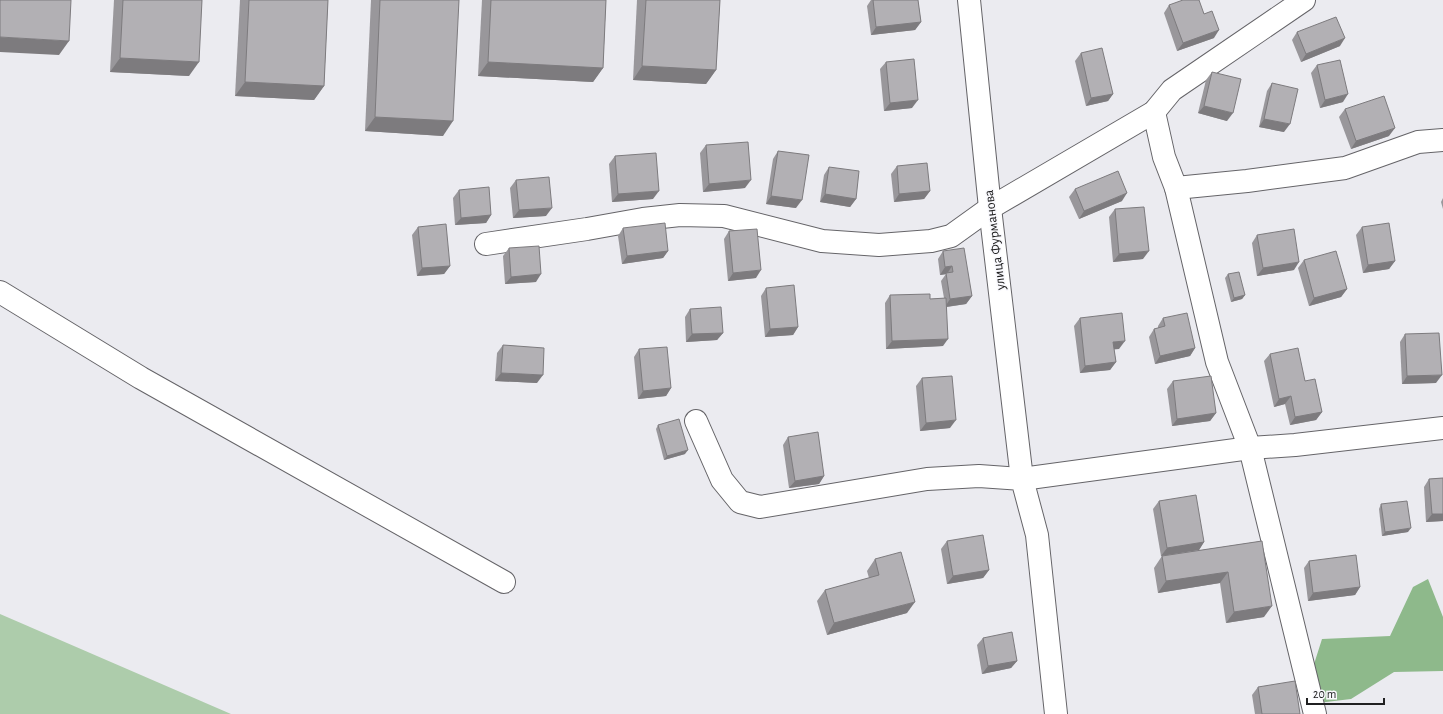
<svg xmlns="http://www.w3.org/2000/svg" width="1443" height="714" font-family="'Alegreya Sans',sans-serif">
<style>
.green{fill:#adccab}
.forest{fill:#8eb98b}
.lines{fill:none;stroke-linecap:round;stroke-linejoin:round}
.minor-casing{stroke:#656468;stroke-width:24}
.minor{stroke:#fff;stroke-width:22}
.wall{fill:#99979b}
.shaded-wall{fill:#7d7b7e}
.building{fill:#b2b0b4;stroke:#7d7b7e}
.labels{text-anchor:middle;stroke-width:3;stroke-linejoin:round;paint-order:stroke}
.street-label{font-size:14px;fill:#202021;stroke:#f9f9fd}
</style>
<rect width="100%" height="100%" fill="#ebebf0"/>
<path class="green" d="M0,614L231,714H0Z"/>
<path class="forest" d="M1428,579L1443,617V671L1394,672L1351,699L1301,705L1322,639L1390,636L1413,587Z"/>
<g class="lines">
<defs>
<g id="minor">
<path d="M969,0L990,208L1022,479L1250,448L1295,445L1443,428"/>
<path d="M1154,112L1164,157L1176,188L1217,362L1250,448L1315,714"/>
<path d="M1176,188L1247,181L1345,168L1418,142L1443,140"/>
<path d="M486,244L587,229L643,219L680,215L724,216L822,241L879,245L931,241L951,236L990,208L1154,112L1172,90L1304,0"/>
<path d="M0,292L141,378L504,582"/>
<path d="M696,421L722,480L740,502L760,507L927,479L979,476L1022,479L1037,535L1056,714"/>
</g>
</defs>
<use href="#minor" class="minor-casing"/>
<use href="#minor" class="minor"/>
</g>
<g class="wall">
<path d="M114,0H202L189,76L110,72Z"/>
<path d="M240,0H328L324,86L314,100L235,96Z"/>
<path d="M371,0H459L443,136L365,131Z"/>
<path d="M482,0H606L603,68L593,82L478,76Z"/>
<path d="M637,0H720L716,70L706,84L633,80Z"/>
<path d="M871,0H918L921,22L915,30L871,35L867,6Z"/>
<path d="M1169,5L1204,14L1214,38L1177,51L1164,13Z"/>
<path d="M1297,32L1340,46L1301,62L1292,40Z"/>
<path d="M1081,53L1113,94L1108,101L1086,106L1075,61Z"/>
<path d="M886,62L912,108L884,111L880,69Z"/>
<path d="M1317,65L1343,102L1320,108L1311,73Z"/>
<path d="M1212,72L1227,121L1198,113L1206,80Z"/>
<path d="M1272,83L1284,132L1259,127L1267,91Z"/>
<path d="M1345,109L1389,136L1351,149L1339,117Z"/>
<path d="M706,145L745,188L703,192L700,153Z"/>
<path d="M778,151L796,208L766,204L773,159Z"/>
<path d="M615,156L653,199L612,202L609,164Z"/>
<path d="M897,166L930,191L924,199L894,202L891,174Z"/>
<path d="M829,167L856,199L850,207L820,202L824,175Z"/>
<path d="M516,180L546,216L513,218L510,188Z"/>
<path d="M1075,189L1122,201L1079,219L1069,197Z"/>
<path d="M459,190L491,215L486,223L455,225L453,198Z"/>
<path d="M1443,198V209L1441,202Z"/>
<path d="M1115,209L1143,259L1113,262L1109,217Z"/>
<path d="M418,227L450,266L444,274L417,276L412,235Z"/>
<path d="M1362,227L1395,261L1389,269L1363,273L1356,235Z"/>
<path d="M623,228L668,251L663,258L622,264L618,236Z"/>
<path d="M729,231L756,278L728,281L724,239Z"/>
<path d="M1257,235L1294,270L1257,276L1252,243Z"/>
<path d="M509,248L536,282L505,284L503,256Z"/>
<path d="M943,251L972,296L966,304L947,307L943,346L886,349L885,303L890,295L930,299L944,298L941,281L946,274L940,275L938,259Z"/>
<path d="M1304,260L1347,289L1341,297L1309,306L1298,268Z"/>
<path d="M1228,274L1245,295L1242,299L1231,302L1225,278Z"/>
<path d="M766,288L798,327L793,335L765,337L761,296Z"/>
<path d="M690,309L723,333L717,340L686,342L685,317Z"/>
<path d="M1080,318L1119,349H1114L1116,362L1110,370L1080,373L1074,326Z"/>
<path d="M1163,318L1195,348L1190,356L1155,364L1149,337L1154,329L1158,328V326Z"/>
<path d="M1405,334L1436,383L1402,384L1400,342Z"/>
<path d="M503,345L537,383L495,381L497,353Z"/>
<path d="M639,349L671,388L666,396L638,399L634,357Z"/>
<path d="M1270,354L1305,381L1322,412L1316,420L1290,425L1285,404L1274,407L1264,361Z"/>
<path d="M922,378L950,428L920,431L916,386Z"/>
<path d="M1173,381L1216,413L1210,421L1172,426L1167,389Z"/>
<path d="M658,425L685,454L664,460L656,429Z"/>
<path d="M788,437L824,476L819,484L789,488L783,445Z"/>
<path d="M1443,478V521L1426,522L1424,487L1429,479Z"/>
<path d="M1159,501L1204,542L1199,550L1161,556L1153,509Z"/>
<path d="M1381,504L1408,532L1382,536L1379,509Z"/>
<path d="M947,541L989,570L983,578L947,584L941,549Z"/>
<path d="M1262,541L1264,617L1226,623L1220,583L1158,593L1154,568L1162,556Z"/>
<path d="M875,559L907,613L827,635L817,601L825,590L869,578L867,571Z"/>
<path d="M1309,561L1360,587L1355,595L1308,601L1304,568Z"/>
<path d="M983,638L1017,661L1011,668L982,674L977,645Z"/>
<path d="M1258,687L1300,714H1255L1252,695Z"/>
</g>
<g class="shaded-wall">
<path d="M921,22L915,30L871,35L876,27Z"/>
<path d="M1219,30L1214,38L1177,51L1183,43Z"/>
<path d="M0,37L69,41L59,55L0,52Z"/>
<path d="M1345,38L1340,46L1301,62L1306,54Z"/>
<path d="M120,58L199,62L189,76L110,72Z"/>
<path d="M488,62L603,68L593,82L478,76Z"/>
<path d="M642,66L716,70L706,84L633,80Z"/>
<path d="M245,82L324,86L314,100L235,96Z"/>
<path d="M1113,94L1108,101L1086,106L1091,98Z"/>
<path d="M1348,94L1343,102L1320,108L1325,100Z"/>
<path d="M918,100L912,108L884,111L890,103Z"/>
<path d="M1204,106L1233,113L1227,121L1198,113Z"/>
<path d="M375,117L453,121L443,136L365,131Z"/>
<path d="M1264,119L1290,124L1284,132L1259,127Z"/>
<path d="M1395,128L1389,136L1351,149L1356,141Z"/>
<path d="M751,180L745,188L703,192L709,184Z"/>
<path d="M659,191L653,199L612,202L618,194Z"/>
<path d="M930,191L924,199L894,202L899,194Z"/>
<path d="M1127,193L1122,201L1079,219L1084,211Z"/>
<path d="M825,194L856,199L850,207L820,202Z"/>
<path d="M771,196L802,200L796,208L766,204Z"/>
<path d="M552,208L546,216L513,218L519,210Z"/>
<path d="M491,215L486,223L455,225L461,218Z"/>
<path d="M668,251L663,258L622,264L627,256Z"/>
<path d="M1149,251L1143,259L1113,262L1119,254Z"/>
<path d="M1395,261L1389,269L1363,273L1368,265Z"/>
<path d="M1299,262L1294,270L1257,276L1263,268Z"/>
<path d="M450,266L444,274L417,276L422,268Z"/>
<path d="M952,266L947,274L940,275L945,267Z"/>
<path d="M761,270L756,278L728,281L733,273Z"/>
<path d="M541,274L536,282L505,284L511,277Z"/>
<path d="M1347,289L1341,297L1309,306L1314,298Z"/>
<path d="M1245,295L1242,299L1231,302L1234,298Z"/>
<path d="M972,296L966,304L945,307L950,299Z"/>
<path d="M798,327L793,335L765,337L770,329Z"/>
<path d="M723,333L717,340L686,342L692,334Z"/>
<path d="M948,339L943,346L886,349L892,341Z"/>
<path d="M1125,341L1119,349L1108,350L1113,342Z"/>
<path d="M1195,348L1190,356L1155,364L1160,356Z"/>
<path d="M1116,362L1110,370L1080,373L1085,366Z"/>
<path d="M501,373L543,375L537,383L495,381Z"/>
<path d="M1442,375L1436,383L1402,384L1407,376Z"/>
<path d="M671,388L666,396L638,399L643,391Z"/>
<path d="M1291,396L1285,404L1274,407L1279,399Z"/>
<path d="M1322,412L1316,420L1290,425L1295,417Z"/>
<path d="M1216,413L1210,421L1172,426L1177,419Z"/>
<path d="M956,420L950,428L920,431L926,423Z"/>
<path d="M688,450L685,454L664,460L667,456Z"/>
<path d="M824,476L819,484L789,488L795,481Z"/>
<path d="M1432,514H1443V521L1426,522Z"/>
<path d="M1411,528L1408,532L1382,536L1385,532Z"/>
<path d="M1204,542L1199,550L1161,556L1167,548Z"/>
<path d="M989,570L983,578L947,584L953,576Z"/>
<path d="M1228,572L1220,583L1158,593L1166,581Z"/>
<path d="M1360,587L1355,595L1308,601L1313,593Z"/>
<path d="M915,602L907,613L827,635L834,623Z"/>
<path d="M1272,606L1264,617L1226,623L1234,612Z"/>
<path d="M1017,661L1011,668L982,674L988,666Z"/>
</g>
<g class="building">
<path d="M0,0H71L69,41L0,37Z"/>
<path d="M123,0H202L199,62L120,58Z"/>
<path d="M249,0H328L324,86L245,82Z"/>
<path d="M380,0H459L453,121L375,117Z"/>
<path d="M491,0H606L603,68L488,62Z"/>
<path d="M646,0H720L716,70L642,66Z"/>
<path d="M873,0H918L921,22L876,27Z"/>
<path d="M1183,0H1199L1204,14L1212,11L1219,30L1183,43L1169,5Z"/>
<path d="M1336,17L1345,38L1306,54L1297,32Z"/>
<path d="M1102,48L1113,94L1091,98L1081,53Z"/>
<path d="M914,59L918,100L890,103L886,62Z"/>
<path d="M1340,60L1348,94L1325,100L1317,65Z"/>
<path d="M1212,72L1241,79L1233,113L1204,106Z"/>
<path d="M1272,83L1298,89L1290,124L1264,119Z"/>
<path d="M1384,96L1395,128L1356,141L1345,109Z"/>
<path d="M748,142L751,180L709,184L706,145Z"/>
<path d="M778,151L809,155L802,200L771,196Z"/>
<path d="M656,153L659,191L618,194L615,156Z"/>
<path d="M927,163L930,191L899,194L897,166Z"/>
<path d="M829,167L859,171L856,199L825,194Z"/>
<path d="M1118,171L1127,193L1084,211L1075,189Z"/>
<path d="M549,177L552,208L519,210L516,180Z"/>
<path d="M489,187L491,215L461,218L459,190Z"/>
<path d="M1144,207L1149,251L1119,254L1115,209Z"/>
<path d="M665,223L668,251L627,256L623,228Z"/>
<path d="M1389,223L1395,261L1368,265L1362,227Z"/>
<path d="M446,224L450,266L422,268L418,227Z"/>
<path d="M757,229L761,270L733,273L729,231Z"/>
<path d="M1294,229L1299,262L1263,268L1257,235Z"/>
<path d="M539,246L541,274L511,277L509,248Z"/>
<path d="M964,248L972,296L950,299L946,273L953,272L952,266L945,267L943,251Z"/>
<path d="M1336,251L1347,289L1314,298L1304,260Z"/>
<path d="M1239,272L1245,295L1234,298L1228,274Z"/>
<path d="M794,285L798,327L770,329L766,288Z"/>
<path d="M930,294V299L946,298L948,339L892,341L890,295Z"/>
<path d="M721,307L723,333L692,334L690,309Z"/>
<path d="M1122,313L1125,341L1113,342L1116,362L1085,366L1080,318Z"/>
<path d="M1187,313L1195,348L1160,356L1154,329L1165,326L1163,318Z"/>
<path d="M1439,333L1442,375L1407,376L1405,334Z"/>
<path d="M503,345L544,348L543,375L501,373Z"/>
<path d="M667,347L671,388L643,391L639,349Z"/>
<path d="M1298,348L1305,381L1315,379L1322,412L1295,417L1291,396L1279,399L1270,354Z"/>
<path d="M952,376L956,420L926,423L922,378Z"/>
<path d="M1211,376L1216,413L1177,419L1173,381Z"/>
<path d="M679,419L688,450L667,456L658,425Z"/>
<path d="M818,432L824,476L795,481L788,437Z"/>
<path d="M1443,478V514H1432L1429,479Z"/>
<path d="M1196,495L1204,542L1167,548L1159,501Z"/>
<path d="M1407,501L1411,528L1385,532L1381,504Z"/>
<path d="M983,535L989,570L953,576L947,541Z"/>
<path d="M1262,541L1272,606L1234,612L1228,572L1166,581L1162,556Z"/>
<path d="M901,552L915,602L834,623L825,590L879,575L875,559Z"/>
<path d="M1356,555L1360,587L1313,593L1309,561Z"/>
<path d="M1012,632L1017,661L988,666L983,638Z"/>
<path d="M1295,681L1300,714H1262L1258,687Z"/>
</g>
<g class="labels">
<g class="street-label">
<text transform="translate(994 240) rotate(-97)" y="5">улица Фурманова</text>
</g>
</g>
<path d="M1307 698v6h77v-6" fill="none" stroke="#202021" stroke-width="2"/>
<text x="1313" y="698" font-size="12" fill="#202021" stroke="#f9f9fd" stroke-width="3" paint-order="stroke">20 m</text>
</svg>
